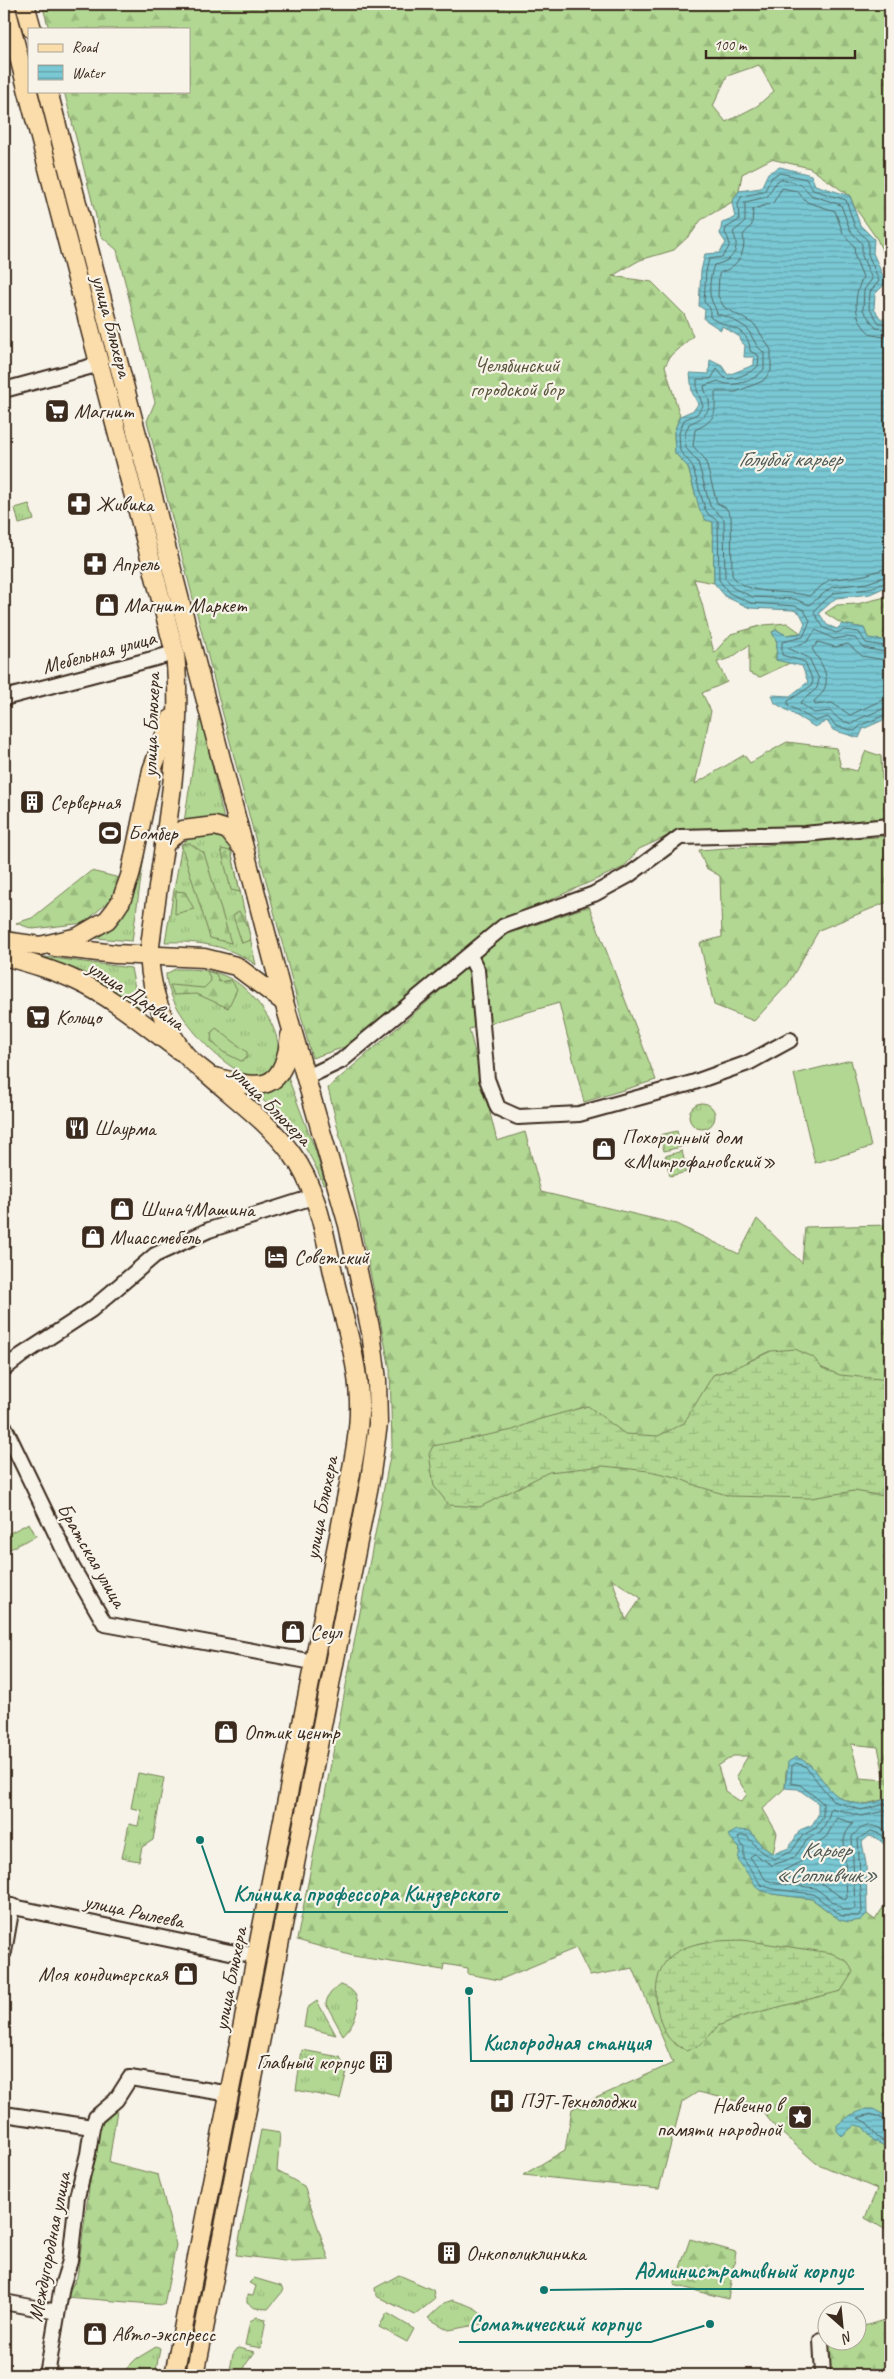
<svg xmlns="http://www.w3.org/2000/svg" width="894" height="2379" font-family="Caveat,sans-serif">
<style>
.grass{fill:url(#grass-tufts);stroke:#768058}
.forest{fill:url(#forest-firs);stroke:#768058;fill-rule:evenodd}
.wetland{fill:url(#wetland-marsh);stroke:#768058}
.pitch{fill:#b1d792;stroke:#768058}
.water{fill:url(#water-rules);stroke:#60898b}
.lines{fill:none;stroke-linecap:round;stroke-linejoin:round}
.shore{stroke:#546967;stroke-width:1}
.minor-casing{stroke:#3b2a1e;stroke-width:18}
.major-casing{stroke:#3b2a1e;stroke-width:21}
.minor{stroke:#f7f3e8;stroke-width:14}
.major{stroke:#faddab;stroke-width:18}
.labels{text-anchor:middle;stroke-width:4.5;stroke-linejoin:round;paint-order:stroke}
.street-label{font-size:21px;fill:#3b2a1e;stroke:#f7f3e8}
.park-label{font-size:21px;fill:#58553b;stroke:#f7f3e8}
.poi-label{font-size:21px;fill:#3b2a1e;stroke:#f7f3e8;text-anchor:start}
.water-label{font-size:22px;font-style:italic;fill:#4e5955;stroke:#f7f3e8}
.leader{fill:none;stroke:#0f766e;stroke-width:2}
.callout-dot{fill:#0f766e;stroke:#f7f3e8;stroke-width:2}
.callout-label{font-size:22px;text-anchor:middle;font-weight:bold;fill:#0f766e;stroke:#f7f3e8;stroke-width:4.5;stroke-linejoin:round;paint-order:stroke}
</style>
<defs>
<pattern id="grass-tufts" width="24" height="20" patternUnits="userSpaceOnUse" patternTransform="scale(1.25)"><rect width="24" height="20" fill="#b1d792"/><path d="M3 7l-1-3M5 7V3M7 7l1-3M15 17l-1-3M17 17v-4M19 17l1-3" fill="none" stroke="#99b97d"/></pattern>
<pattern id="forest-firs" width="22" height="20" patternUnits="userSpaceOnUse" patternTransform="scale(1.25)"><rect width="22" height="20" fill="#b1d792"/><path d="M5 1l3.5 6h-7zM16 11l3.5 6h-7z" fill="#99b97d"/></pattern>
<pattern id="wetland-marsh" width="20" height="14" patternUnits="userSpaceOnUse" patternTransform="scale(1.25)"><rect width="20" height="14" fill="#b1d792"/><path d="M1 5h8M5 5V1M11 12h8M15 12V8" fill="none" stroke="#99b97d"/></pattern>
<pattern id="water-rules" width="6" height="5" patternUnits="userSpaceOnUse" patternTransform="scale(1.25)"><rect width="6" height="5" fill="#79c8d4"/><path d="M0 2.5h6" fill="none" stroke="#64a3ab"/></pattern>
</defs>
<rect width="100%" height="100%" fill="#f7f3e8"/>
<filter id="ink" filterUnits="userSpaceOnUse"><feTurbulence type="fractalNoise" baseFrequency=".02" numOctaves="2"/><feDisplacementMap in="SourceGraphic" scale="10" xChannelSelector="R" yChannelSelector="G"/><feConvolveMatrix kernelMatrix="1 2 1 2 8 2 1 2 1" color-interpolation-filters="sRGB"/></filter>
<g filter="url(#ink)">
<g class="grass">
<path d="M29,504L34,520L19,524L15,508Z"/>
<path d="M201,715L224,820L205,818L184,822Z"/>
<path d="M148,829L132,941L95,938L106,932L118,920Z"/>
<path d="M212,834L223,838L230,845L256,965C229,945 198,941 165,942L182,844L191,837Z"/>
<path d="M37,956L131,968L140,1014C107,987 78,970 37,956Z"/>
<path d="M175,969C195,969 213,969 231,979C259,993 306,1060 257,1077C224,1075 166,1008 166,974Z"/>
<path d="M287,1075L316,1152L325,1184H323C309,1147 288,1121 258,1096L273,1088Z"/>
<circle cx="702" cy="1116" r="13"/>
<path d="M677,1131L681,1147L664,1151L660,1135Z"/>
<path d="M682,1151L687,1172L670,1176L665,1156Z"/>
<path d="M29,1523L36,1536L8,1550L4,1542V1536Z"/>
<path d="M138,1773L164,1778L153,1840L142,1847L139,1861L122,1858L129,1824L138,1826L141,1810L131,1808Z"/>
<path d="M340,1985C368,1991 358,2021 343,2035L326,2004C327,1995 333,1990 340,1985Z"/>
<path d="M317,2001L336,2035L304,2027L307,2008Z"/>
<path d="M302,2050L340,2057L347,2071L340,2099L296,2090Z"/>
<path d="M399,2275L433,2290L435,2299L415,2315L376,2296L375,2288Z"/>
<path d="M254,2278L281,2286L284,2290L268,2309L255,2308L247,2302V2295L253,2296L256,2286L249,2283Z"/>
<path d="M453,2300C466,2305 484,2308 486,2323L449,2330L428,2318L444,2303Z"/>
<path d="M387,2313L414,2329L407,2342L379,2327Z"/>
<path d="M257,2317L266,2319L261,2348L245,2345L250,2321Z"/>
<path d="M156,2347L160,2349L155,2375H120L136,2359Z"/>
<path d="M238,2348L255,2352L246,2364L242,2375H229L233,2354Z"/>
</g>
<g class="forest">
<path d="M42,4H890V268L877,239L854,206L850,196L810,168L771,159L742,174L739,191L732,202L701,220L692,233L674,250L640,260L612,276L652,282L684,314L693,336L671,355L665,366L680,416L674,432L675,453L688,467L695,494L713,522L714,583L694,579L702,604L714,653L731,634L764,625L787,623L801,633L786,635L777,630L772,632L777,642L776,660L792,662L760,677L749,673V645L731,658L717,662L727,682L702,693L711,711L695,784L744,755L750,763L787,742L836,748L841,767L857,771L866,751L881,756L882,779L890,778V821L805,830L679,831L639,849L624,867L500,922L351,1045L312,1058L147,421L155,402L117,250L101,236L64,91H189V29H49ZM759,65L774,91L757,106L726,122L713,106L727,76Z"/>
<path d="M890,596L889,642L868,638L864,628L842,624L825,613L837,605L857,604Z"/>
<path d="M890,836V901L819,930L788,984L754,1021L714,1005L700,943L722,937L720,876L706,868L699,850Z"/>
<path d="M189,843L204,853L231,943L210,938L181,844Z"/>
<path d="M221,849L231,851L240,892L231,890Z"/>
<path d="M91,871L120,878L117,894L84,923L33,929L16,923L32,918Z"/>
<path d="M176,891L185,892L194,909L175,914Z"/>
<path d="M589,906L656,1080L584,1102L559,1003L469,1029L497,1141L525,1132L541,1192L676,1224L739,1254L757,1219L802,1263L805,1227L890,1225V1798L861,1805L835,1797L808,1762L786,1771L785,1788L763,1809L777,1833L773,1854L762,1846L750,1831L740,1849L772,1894L812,1899L840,1920H861L867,1914L875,1920L890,1897V2375H830L826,2336V2342H856L857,2328L888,2319V2231L865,2218L877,2189L816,2163L776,2128L758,2106L698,2092L682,2102L659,2189L523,2175L565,2150L572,2109L673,2063L633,1968L590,1976L576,1948L499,1980L468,1974V1968L444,1964L443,1970L353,1956L297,1940L392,1446L390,1369L354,1194L328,1088L503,936ZM770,1351L722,1404L713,1375L735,1368ZM612,1579L641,1598L626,1620ZM851,1744L878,1747L885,1780L860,1778ZM733,1756H748L736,1776L747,1794L741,1802L725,1791L718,1766Z"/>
<path d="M239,911L248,928L251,940L242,943L233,916Z"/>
<path d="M207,971L216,974L219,982L231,980L237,989L228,1008L197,994L174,995L170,985L204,988L211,981Z"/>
<path d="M216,1028L247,1052V1058L241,1061L223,1052L211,1041L212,1032Z"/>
<path d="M117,2110L109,2162L158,2175L176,2245L164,2305L66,2297L77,2277L98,2121Z"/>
<path d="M261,2130L280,2133L277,2171L304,2186L329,2260L293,2262L236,2255Z"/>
<path d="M690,2239L736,2252L728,2299L674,2285Z"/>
</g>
<g class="wetland">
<path d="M795,1349L813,1357L822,1368L840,1375L890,1380V1497L854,1491L811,1498L730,1496L697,1486L676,1477L649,1471L603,1466L549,1472L480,1507L449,1505L434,1486L429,1454L433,1446L513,1430L537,1420L588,1406L625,1434L658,1436L684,1423L713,1375L735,1368L771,1351Z"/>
<path d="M742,1940L831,1953L848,1962L853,1972L841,1991L740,2017L718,2026L702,2044L687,2051C681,2047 672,2043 668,2037C653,2015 649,1969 675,1953C695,1940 719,1941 742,1940Z"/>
</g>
<path class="pitch" d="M851,1060L871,1147L815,1163L794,1074Z"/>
<g class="water">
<path d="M780,167L811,175L815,185L850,196L860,225L874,239L873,253L886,283L875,294L874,309L881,319H890V585L870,594L836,598L819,613L827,625L837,629L842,624L864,628L868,638L890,641V717L863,729L859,738L833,730L827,721L815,727L775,703L772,695L790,696L808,682L802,666L776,660L777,642L772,632L777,630L786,635L801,633L805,623L800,613L793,610L750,608L726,597L714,583L713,522L706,520L700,511L688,467L675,453L674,432L680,416L694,410L698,404L692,392L690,373L709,374L710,360L722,366L728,375L754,365V357H744L745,345L741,342L740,337L722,326L721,330L704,319L705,310L699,306L701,271L705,254L719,253L726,243L720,234L722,223L735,218L732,202L739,191L761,188L768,173Z"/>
<path d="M796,1757C826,1768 821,1799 860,1804C868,1806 881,1800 890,1798V1849L877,1838L869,1836L862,1842L866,1864L867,1914L861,1920L849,1922L840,1920L812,1899L772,1894L758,1889L738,1860L740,1849L728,1835L737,1830L750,1831L762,1846L773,1854L789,1848L800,1830L812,1825L818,1815V1803L798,1789L785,1788L788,1762Z"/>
<path d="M866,2109H873L890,2118V2153L885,2146L874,2141L863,2127L855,2125L842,2136L837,2131V2125L851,2115Z"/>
</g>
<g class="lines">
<g class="shore">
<path d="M890,324L879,323L869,308L870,292L879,281L868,254V241L855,227L846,200L813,190L806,179L780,173L772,177L764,192L742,196L738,203L739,220L726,228L725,233C732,244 730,247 722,257L709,259L706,271L704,302L710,308V317C724,328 750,326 750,351L759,356L758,366C755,371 730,382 725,378C722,376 720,372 717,369L711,379H697V390L703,406L697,414L684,420L679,433L680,451L692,465L705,509L709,515L718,521L719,580L729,593L751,603L795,606L804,610L810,621L803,637L782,642V655L805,662L813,681L811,686L788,701V705L815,721L828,717L836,726L855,731L861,725L890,713"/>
<path d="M890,330L876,328L863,310L864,290L872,279L862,256V244L850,230L841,205L811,195L802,185L781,179L776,182L767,197L745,202V222L733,232C741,250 733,261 714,265C711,273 708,290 711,298C712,304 716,307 717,314L728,317L747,328L757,346L764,353V369C756,381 731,389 718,381L704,386C704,392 708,395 709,401C712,414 698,420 689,424L685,434L686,448L698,462L710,506L724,519L725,578L733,588L753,597L795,599L809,605L832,587L867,583L890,575"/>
<path d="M890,338L872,335C852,320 853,297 863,277L855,257L854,246L843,233L835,211L807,202L797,191L782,188L773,203L753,209L752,225L743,235C746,248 741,261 730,268C726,271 722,271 719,274L718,296L724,307L755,325L771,350V371L763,381L736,392H715C715,413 718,419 695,430L693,446L705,459L717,503L726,508L731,516L732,575C746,597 785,589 809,596L829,580L865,575L890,567"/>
<path d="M890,581L868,589L834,593L816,608L814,613L824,628L836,633L844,630L859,632L866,643L890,647"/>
<path d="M890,653L864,648L855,638L846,637L834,639L816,630L807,642L788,648L809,658L819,679L817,688L800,703L814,713L830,711L840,720L852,724L859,719L890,706"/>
<path d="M890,661L862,656L848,644L835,647L818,642L812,649C824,667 836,684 814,701L815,705L832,703L850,715L882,700L890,699"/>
<path d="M890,1803L861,1810L833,1801L805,1766L796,1763L792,1766L791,1783L800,1785L823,1803V1816L816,1828L803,1835L791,1852L774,1859L759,1850L747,1836H740L738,1838L744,1848V1860L761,1885L773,1889L813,1894L842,1916H858L862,1912L858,1839L871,1831L880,1834L890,1843"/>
<path d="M890,1810L861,1816L831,1808L828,1819L821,1831L807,1840L794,1858L772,1865L754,1854L750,1857L766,1880L775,1883L815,1888L844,1910H853L855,1908L852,1837C863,1822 878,1823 890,1835"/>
<path d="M837,1818L853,1823L846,1833L844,1840L847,1898L845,1900L818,1881L779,1876L777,1874L802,1861L812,1846L826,1837Z"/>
<path d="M890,2122L871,2114L858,2118L867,2123L877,2137L890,2145"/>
</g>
<defs>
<g id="minor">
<path d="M4,390L100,364"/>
<path d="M4,698L175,653"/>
<path d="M470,956L477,970L487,1079L498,1108L518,1117L579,1114L692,1083L748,1063L790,1040"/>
<path d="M305,1078L341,1061L504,926L594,894L629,875L680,837L804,834L890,826"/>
<path d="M4,1369L22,1355L91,1310L155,1255L209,1230L313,1197"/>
<path d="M4,1426L72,1567L105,1624L313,1662"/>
<path d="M4,1905L230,1952L257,1955"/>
<path d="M4,1952L12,1906"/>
<path d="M4,2114L92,2127"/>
<path d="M4,2302L57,2312"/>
<path d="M821,2340L823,2375"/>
<path d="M47,2375L62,2286L70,2261L77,2197L88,2154L92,2127L96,2117L116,2100L130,2078L231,2094"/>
</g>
<g id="major">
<path d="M5,4L175,653C185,754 160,855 149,955C151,991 163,1025 184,1053C191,1062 202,1069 210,1076C237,1100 270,1124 292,1154C319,1190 326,1243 336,1286C345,1323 358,1362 359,1401C360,1432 353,1463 347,1494L174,2375"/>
<path d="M25,4L32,29"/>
<path d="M48,91L284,1002L348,1225L371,1332L377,1380L378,1424L370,1480L195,2375"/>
<path d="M164,845L176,833L183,830L215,826L228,830L241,846"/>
<path d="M4,941L40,946L78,937L107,920L115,910L121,901L130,876L152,770L171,719"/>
<path d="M55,947L115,954L204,958L236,966L284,1002"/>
<path d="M4,956C29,963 54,970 77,981C114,998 147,1027 180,1051"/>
<path d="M215,1077C262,1090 283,1093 290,1036"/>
</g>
</defs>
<use href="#minor" class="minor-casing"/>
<use href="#major" class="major-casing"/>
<use href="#minor" class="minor"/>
<use href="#major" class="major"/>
</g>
</g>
<defs>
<symbol id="supermarket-square" viewBox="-11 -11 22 22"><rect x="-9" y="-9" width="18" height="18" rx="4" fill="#3b2a1e" stroke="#f7f3e8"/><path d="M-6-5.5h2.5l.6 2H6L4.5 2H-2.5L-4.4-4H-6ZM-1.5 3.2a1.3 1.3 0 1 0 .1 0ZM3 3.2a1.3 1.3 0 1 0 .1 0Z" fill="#fff"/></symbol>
<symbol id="pharmacy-square" viewBox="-11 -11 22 22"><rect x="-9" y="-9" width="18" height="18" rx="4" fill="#3b2a1e" stroke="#f7f3e8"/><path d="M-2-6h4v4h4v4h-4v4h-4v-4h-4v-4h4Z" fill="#fff"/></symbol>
<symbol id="shop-square" viewBox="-11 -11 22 22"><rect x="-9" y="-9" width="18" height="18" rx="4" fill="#3b2a1e" stroke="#f7f3e8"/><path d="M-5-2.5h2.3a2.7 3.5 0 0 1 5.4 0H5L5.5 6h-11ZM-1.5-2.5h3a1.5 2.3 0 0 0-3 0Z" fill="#fff"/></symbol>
<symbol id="building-square" viewBox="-11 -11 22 22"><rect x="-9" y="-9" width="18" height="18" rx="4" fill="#3b2a1e" stroke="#f7f3e8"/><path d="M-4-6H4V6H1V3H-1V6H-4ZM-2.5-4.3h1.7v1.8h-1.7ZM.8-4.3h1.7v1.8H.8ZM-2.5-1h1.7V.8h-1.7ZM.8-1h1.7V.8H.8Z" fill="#fff"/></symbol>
<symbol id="stadium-square" viewBox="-11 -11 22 22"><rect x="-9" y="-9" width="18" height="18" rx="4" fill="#3b2a1e" stroke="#f7f3e8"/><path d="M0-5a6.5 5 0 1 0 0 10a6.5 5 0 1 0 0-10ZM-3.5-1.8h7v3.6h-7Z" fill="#fff"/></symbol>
<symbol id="restaurant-square" viewBox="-11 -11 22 22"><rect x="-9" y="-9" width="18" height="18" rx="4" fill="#3b2a1e" stroke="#f7f3e8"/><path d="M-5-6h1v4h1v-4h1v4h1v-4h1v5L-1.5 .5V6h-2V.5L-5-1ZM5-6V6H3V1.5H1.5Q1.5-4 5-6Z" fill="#fff"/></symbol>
<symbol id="hotel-square" viewBox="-11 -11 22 22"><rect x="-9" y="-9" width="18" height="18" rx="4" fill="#3b2a1e" stroke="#f7f3e8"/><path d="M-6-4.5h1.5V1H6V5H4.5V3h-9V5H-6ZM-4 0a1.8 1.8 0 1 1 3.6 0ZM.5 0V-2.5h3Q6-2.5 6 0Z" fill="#fff"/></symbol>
<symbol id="hospital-square" viewBox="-11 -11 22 22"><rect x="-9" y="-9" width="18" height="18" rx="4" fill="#3b2a1e" stroke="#f7f3e8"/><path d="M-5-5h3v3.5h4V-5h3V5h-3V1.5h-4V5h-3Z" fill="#fff"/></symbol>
<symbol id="sight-square" viewBox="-11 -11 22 22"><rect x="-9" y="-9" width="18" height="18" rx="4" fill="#3b2a1e" stroke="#f7f3e8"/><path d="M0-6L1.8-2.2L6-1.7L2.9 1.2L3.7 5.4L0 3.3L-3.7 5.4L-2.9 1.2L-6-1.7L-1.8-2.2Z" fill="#fff"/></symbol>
</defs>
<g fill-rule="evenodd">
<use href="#supermarket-square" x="43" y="397" width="28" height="28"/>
<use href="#pharmacy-square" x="65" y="490" width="28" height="28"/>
<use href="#pharmacy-square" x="81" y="550" width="28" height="28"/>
<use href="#shop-square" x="93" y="591" width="28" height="28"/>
<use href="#building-square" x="18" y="788" width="28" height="28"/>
<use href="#stadium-square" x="96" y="819" width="28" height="28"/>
<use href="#supermarket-square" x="24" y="1003" width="28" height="28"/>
<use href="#restaurant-square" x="63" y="1114" width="28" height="28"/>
<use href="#shop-square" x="590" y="1135" width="28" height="28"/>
<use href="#shop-square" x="108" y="1195" width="28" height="28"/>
<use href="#shop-square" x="79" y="1223" width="28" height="28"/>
<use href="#hotel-square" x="262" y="1243" width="28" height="28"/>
<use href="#shop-square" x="279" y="1618" width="28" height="28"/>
<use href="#shop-square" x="212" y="1718" width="28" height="28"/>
<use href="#shop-square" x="172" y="1960" width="28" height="28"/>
<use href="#building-square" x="367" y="2048" width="28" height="28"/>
<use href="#hospital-square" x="488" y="2087" width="28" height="28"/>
<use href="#sight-square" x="786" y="2103" width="28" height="28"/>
<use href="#building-square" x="435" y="2239" width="28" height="28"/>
<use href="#shop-square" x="81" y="2320" width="28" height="28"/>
</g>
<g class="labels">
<g class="street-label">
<text transform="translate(112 326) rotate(75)" y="7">улица Блюхера</text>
<text transform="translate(99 652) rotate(-15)" y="7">Мебельная улица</text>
<text transform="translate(151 725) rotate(-88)" y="7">улица Блюхера</text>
<text transform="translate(136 995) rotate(33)" y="7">улица Дарвина</text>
<text transform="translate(271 1105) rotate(45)" y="7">улица Блюхера</text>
<text transform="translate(321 1508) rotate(-79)" y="7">улица Блюхера</text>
<text transform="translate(92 1555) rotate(60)" y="7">Братская улица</text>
<text transform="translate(134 1911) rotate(12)" y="7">улица Рылеева</text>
<text transform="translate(230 1979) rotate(-79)" y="7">улица Блюхера</text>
<text transform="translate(49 2247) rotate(-79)" y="7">Междугородная улица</text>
</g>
<g class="park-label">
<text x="517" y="372">Челябинский<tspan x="517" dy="24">городской бор</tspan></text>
</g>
<g class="poi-label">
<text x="74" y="418">Магнит</text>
<text x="96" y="511">Живика</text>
<text x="112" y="571">Апрель</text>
<text x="124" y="612">Магнит Маркет</text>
<text x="50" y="809">Серверная</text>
<text x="128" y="840">Бомбер</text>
<text x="56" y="1024">Кольцо</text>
<text x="94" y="1135">Шаурма</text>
<text x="622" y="1144">Похоронный дом<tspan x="622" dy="24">«Митрофановский»</tspan></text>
<text x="140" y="1216">Шина4Машина</text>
<text x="110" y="1244">Миассмебель</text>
<text x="294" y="1264">Советский</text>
<text x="310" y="1639">Сеул</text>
<text x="244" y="1739">Оптик центр</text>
<text x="168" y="1981" text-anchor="end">Моя кондитерская</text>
<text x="364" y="2069" text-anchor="end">Главный корпус</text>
<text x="520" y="2108">ПЭТ-Технолоджи</text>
<text x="782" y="2112" text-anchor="end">Навечно в<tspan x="782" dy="24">памяти народной</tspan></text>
<text x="466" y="2260">Онкополиклиника</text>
<text x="112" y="2341">Авто-экспресс</text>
</g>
<g class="water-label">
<text x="790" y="466">Голубой карьер</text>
<text x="826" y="1857">Карьер<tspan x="826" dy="25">«Сопливчик»</tspan></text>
</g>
</g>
<path class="leader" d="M200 1840L225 1912H508M469 1991L471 2061H663M544 2290L625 2289H864M710 2324L651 2342H459"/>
<g class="callout-dot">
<circle cx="200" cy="1840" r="5"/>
<circle cx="469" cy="1991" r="5"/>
<circle cx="544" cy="2290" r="5"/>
<circle cx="710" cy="2324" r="5"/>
</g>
<g class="callout-label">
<text x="366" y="1901">Клиника профессора Кинзерского</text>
<text x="567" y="2050">Кислородная станция</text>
<text x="744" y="2278">Административный корпус</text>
<text x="555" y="2331">Соматический корпус</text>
</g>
<rect width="894" height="2379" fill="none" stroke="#f7f3e8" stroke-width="20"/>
<rect x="10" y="10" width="874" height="2359" fill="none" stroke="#3b2a1e" stroke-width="2" filter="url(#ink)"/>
<rect x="28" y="28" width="162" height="65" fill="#f7f3e8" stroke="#aca397"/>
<rect x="38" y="44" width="25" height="8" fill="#faddab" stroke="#aca397"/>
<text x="72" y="52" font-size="15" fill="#3b2a1e">Road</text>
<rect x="38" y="65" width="25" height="15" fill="url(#water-rules)" stroke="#aca397"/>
<text x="72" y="78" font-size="15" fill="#3b2a1e">Water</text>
<g transform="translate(842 2326) rotate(153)"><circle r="24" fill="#f7f3e8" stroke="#aca397"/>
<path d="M0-4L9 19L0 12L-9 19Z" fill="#3b2a1e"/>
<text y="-8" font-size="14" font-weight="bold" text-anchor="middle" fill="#3b2a1e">N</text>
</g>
<path d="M706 50v8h149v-8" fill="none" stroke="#3b2a1e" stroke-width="2.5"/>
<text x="714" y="50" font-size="15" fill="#3b2a1e" stroke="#f7f3e8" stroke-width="4" paint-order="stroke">100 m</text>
</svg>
